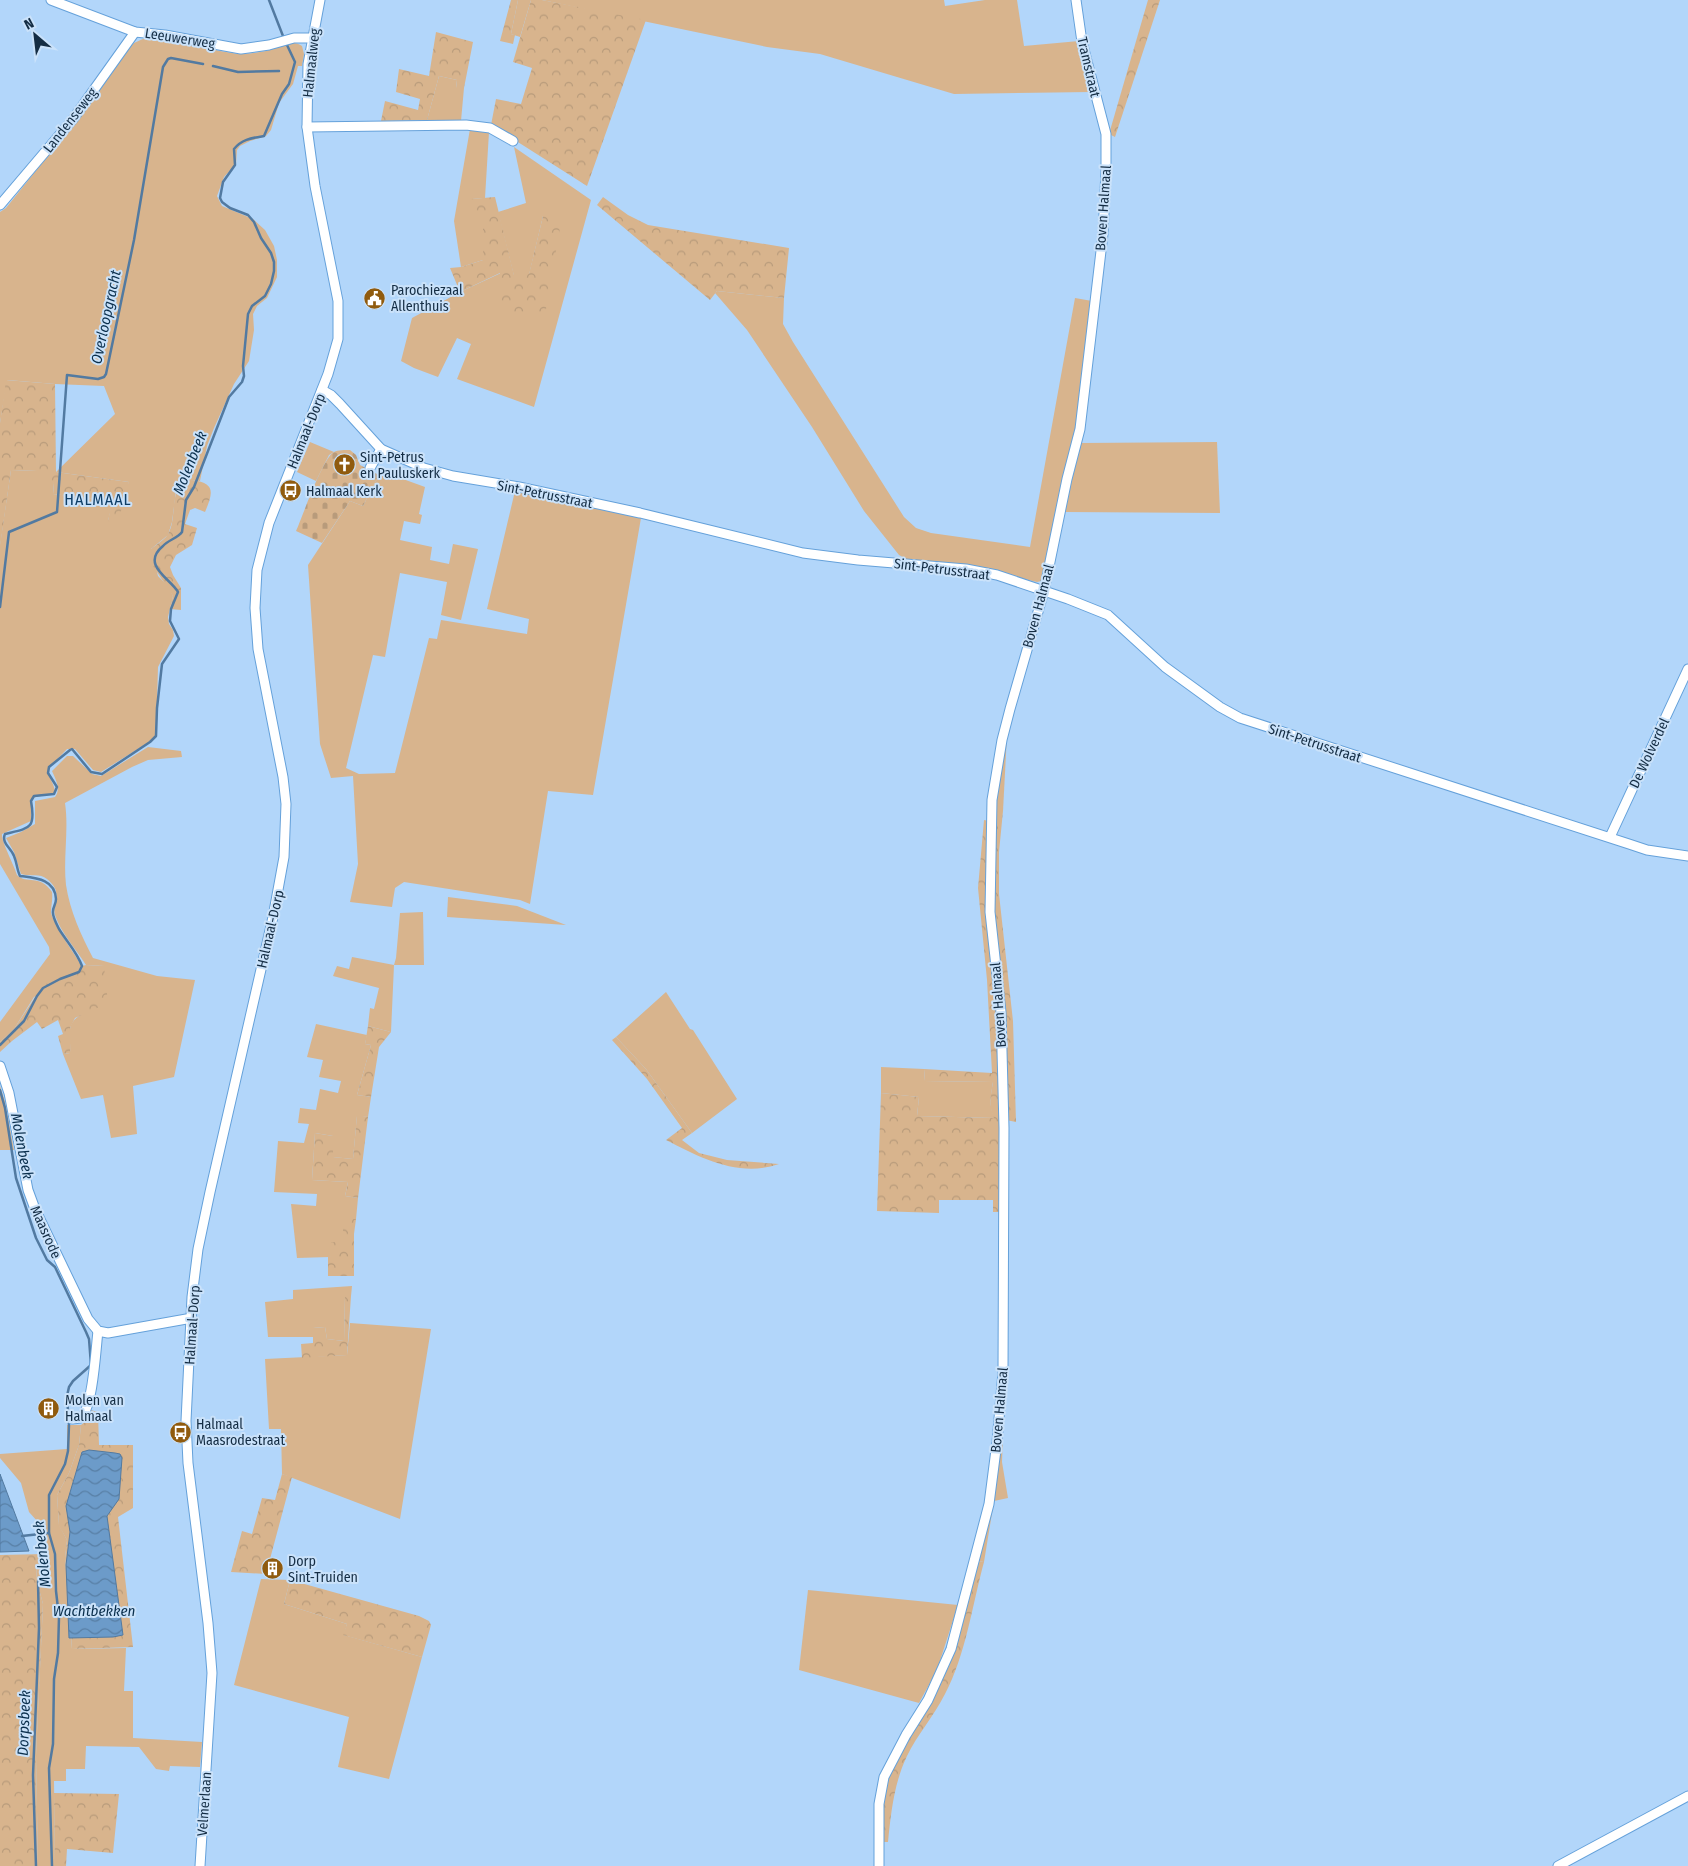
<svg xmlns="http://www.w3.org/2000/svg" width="1688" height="1866" font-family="'Fira Sans Condensed',sans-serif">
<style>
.green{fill:#d8b48d}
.forest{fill:url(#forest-crowns)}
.cemetery{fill:url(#cemetery-stones)}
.water{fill:url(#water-waves);stroke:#527aa1}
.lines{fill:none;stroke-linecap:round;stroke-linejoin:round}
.stream{stroke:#527aa1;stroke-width:2.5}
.minor-casing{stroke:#65a1da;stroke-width:11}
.minor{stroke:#fff;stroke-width:9}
.labels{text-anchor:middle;stroke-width:4;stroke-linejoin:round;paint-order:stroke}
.street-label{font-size:14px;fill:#142d44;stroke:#cae2fa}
.poi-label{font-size:14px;fill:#142d44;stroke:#cae2fa;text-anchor:start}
.water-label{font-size:15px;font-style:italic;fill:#0a2f4d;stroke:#cae2fa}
.quarter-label{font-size:16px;letter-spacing:1px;fill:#0f3e66;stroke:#cae2fa}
</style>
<defs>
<pattern id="forest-crowns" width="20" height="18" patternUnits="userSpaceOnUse" patternTransform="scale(1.25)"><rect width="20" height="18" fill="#d8b48d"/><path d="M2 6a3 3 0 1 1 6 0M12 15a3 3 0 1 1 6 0" fill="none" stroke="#b89b7b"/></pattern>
<pattern id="cemetery-stones" width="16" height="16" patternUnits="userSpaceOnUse" patternTransform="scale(1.25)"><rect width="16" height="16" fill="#d8b48d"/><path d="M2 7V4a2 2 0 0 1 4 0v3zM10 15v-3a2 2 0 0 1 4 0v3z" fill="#b89b7b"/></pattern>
<pattern id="water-waves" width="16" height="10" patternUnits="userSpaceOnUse" patternTransform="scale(1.25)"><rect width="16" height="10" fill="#6c9bc9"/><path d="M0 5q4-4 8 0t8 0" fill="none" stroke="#587fa5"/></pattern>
</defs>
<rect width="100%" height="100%" fill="#b2d6fa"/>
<g class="green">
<path d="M518,0H531L520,37L511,34Z"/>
<path d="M542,0H944L945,6L985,0H1017L1024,46L1079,41L1091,92L954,94L820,54L767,47Z"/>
<path d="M145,38C175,39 203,49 232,53C244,55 255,53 266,51C278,48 292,38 302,46L304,54L302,66H298L293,84L279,103L271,130L266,136L250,141L240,146L237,150L236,164L224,177L217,196L222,206L253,219L265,230L274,246L277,260V277L267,298L257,306L253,314L254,330L249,361L234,384L214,428L207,446L200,481L192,480L176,491L172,522L168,535L151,549L158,576L168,586L173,596L168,617L169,624L173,630L174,636L158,667L156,736L149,742L101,772L93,770L75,749H67L48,769C48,778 55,784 55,793L32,798L31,821L2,834C1,841 14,865 17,875C27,885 39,873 52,892C53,900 51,906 51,912C52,922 75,955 82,966L80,970L34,997L14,1029L0,1042V1022L50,954L49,947L0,864V545L11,470L38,471L54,483L53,494L113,501L108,521L129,482L56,472L115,414L104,386L55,384L7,380L0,423V212L6,208L71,127L126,51L134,43Z"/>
<path d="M439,76L457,80L456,88H464L461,121L427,120Z"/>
<path d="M470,129L489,132L485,198L472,199L483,216V260L461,267L454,221Z"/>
<path d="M514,147L591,200L534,407L457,379L471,344L457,338L438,377L414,368L401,361L412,318L460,292L501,273L545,315L543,216L529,275L514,276L498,212L526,203Z"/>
<path d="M717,291L784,298L783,324L793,342L904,517L916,528L931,533L1030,547L1075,298L1092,301L1078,423L1042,581L1037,582L970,566L910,561L899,555L864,511L812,427L747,330L715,293Z"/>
<path d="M310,442L334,452L329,455L316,481L297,472Z"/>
<path d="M1217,442L1220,513L1064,512L1081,443Z"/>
<path d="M381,471L425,487L419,514L422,515L420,524L404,521L400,540L432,547L430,560L449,564L453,544L478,549L461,620L441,615L447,582L400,573L385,657L373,655L346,768L359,774L395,773L429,638L437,639L441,620L527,634L529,619L487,609L515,491L641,518L593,795L548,791L530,904L520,900L404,882L395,888L392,907L350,902L358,864L353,776L331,778L320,744L308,565L350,501L363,506Z"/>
<path d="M1007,735L1003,811H994Z"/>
<path d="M148,747L181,751L182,757L148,760L132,767L65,803C69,830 63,858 66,885C70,911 81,935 93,958L157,976L195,980L174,1077L133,1086L137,1134L111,1138L103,1095L81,1099L63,1054L70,1053C71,1031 64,1023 86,1012L104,966L86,965C76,949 61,933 55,915C51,901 65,894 47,879C40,873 30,877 21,874L14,852L6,838L21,832L35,824V801L55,797C61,789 56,780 52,771L67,756H73L92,774L101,776Z"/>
<path d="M448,897L517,906L566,925L447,917Z"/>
<path d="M423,912L424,965H394L391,1032L368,1026L370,1008L374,1009L379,988L333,976L337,966L349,969L352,957L394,965L396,958L400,913Z"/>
<path d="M666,992L690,1029L693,1030L737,1099L692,1133L646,1069L616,1037Z"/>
<path d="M316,1024L367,1035L365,1044L371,1045L357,1095L371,1097L368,1117L357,1116L353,1159L332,1157L333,1136L315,1133L312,1180L348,1182L345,1196L358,1198L356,1219H344L343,1242L330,1257L297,1258L291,1204L316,1206L317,1194L274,1192L278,1141L304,1143L309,1124L298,1123L300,1108L316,1110L320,1089L338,1093L341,1081L319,1077L323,1060L307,1057Z"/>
<path d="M881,1067L924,1069L925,1081L993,1082C991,1095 988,1106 995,1118L917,1116L919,1097L881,1093Z"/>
<path d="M0,1086L5,1102L14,1150H0Z"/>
<path d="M352,1286L351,1296H345L344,1341L327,1339L325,1327L313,1328V1337H268L265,1302L293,1299V1290Z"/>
<path d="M350,1323L431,1329L400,1519L282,1474L281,1429H269L265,1359L347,1355Z"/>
<path d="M1004,1405L1002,1462L1008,1498L994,1501L984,1562L977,1561Z"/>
<path d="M67,1425H81L79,1445L69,1473L57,1495L59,1525L67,1540L65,1558L72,1649L126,1648L124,1691H133V1738L202,1742L200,1767L170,1766L169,1771L156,1769L139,1747L86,1746L85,1769H66V1781H54L55,1866H38L36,1755L43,1604L37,1581L36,1566L45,1554L44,1543L38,1522L29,1512L21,1483L0,1458V1454L67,1449Z"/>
<path d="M261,1579L290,1580L284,1604L347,1624L344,1635L422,1657L389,1779L338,1767L349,1717L234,1685Z"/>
<path d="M808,1590L958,1605L937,1670L919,1703L799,1670Z"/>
</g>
<g class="forest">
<path d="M511,0H518L511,34L515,35L513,44L500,41Z"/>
<path d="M531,0H542L646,20L587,186L491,125L496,99L521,104L532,68L513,62Z"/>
<path d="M1148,0H1160L1115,137L1109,134Z"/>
<path d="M436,32L473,42L464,88H456L457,80L439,76L427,120L381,121L385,101L418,110L420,99L396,92L399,69L429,76Z"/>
<path d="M495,197L514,275L529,274L543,216H562L545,315L500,313V273L460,292L450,268L461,267L483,260V216H473L471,199Z"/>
<path d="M603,197L628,215L648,225L789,248L784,298L717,291L710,300L597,205Z"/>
<path d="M6,380L55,384L56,472L129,482L118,522L108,521L112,501L53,494L54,483L37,481V471L11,470L0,547V423Z"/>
<path d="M192,480C216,483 213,493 205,512L195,508L190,510L185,524L197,528L192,545L176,555L170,567L173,575L181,588V610L170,609L173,596L151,563V549C156,545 162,541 166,537C180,520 165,485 192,480Z"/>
<path d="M994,811H1003L999,852V894L1013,1021L1016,1122L1001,1119L999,1212H993V1200H939V1213L877,1211L881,1093L919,1097L917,1116L994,1118C988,1106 991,1094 993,1082L925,1081L924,1069L992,1073L987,980L978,888L984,820L989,821L994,912Z"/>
<path d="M86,965L104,966L108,1003L75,1018L70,1028V1053L63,1054L58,1036L63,1034L58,1020L42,1029L37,1022L12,1041L0,1052V1042L14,1029L41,988L50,981L80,970L82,966Z"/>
<path d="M368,1026L391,1032L379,1047L371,1097L357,1095L371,1045L365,1044Z"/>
<path d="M616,1037L646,1069L692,1133L682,1140L699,1153L727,1160L779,1164C739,1178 701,1158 666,1140L682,1128L647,1079L612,1040Z"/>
<path d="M357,1115L368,1117L358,1198L345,1196L348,1182L312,1180L315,1133L333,1136V1157L353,1159Z"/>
<path d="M343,1219H356L354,1234V1276H328V1257H330L331,1242H343Z"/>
<path d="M345,1295L351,1296L347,1355L302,1358L301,1344L313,1343V1328L325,1327L327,1339L344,1341Z"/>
<path d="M90,1410L98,1412L99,1445H133V1508L118,1517L133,1647L72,1649L65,1558L67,1540L59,1526L57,1495L69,1473L79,1445L81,1425L86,1421Z"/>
<path d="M282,1474L292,1477L266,1574L231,1572L242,1531L252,1534L262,1498L275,1500Z"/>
<path d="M45,1554L36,1566L37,1581L43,1604L36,1755L38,1866H0V1555Z"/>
<path d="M977,1561L984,1562C972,1606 966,1654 945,1694C934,1716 917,1735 907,1756C894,1783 891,1813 888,1842H881L882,1805L886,1782L895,1761L938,1688Z"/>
<path d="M290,1580L419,1616L429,1621L431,1625L422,1657L343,1635L347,1624L284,1604Z"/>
<path d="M54,1793L119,1794L113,1853L67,1849L66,1866H55Z"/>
</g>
<path class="cemetery" d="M350,450L356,455L360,465L379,475L363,506L350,501L322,543L296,531C302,518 323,457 334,452C338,450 345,450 350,450Z"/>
<g class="water">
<path d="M89,1450L115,1453L120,1454L122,1458L119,1499L107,1516L123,1635L113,1637L69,1638L66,1565L70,1532L66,1506L82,1452Z"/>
<path d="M0,1474L29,1551L0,1552Z"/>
</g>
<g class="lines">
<g class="stream">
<path d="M269,0L283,36"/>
<path d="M213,66L238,72L279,71"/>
<path d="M0,607L9,532L57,512L67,375L98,379L104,377L106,374L134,240L163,67L168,59L171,58L203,64"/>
<path d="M0,1045L24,1021L37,996L43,988L60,979L79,972L82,966C77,952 67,942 59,929C57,925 52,916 53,911C53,907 56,904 56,899C55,879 36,878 20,876C17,870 17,863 14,856C11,848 1,843 5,834C30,828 36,829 31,801L34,796L54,794L57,787L48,773L49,767L70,750L72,749L91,772L102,774L150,742L156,736L157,708L162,664L179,639L170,621L171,609L178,592C171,579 140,565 163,546C168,540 178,538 182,532L186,500L194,487L229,397L242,382L244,376L243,366L248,314L252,306L265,296L271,284L274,271V262L271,253L261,238L254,222L248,215L230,208L222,202L220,198L223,182L235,165L234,149C242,139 252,138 264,136L282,94L289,84L295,62L287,45"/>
<path d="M0,1090L5,1108L16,1178L36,1238L47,1260L55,1267L86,1332L89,1339L91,1365L73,1381L69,1387L67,1396L69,1425L68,1451L65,1464L49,1495V1533L55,1554L56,1591L59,1617L58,1653L54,1679L53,1744L49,1768L52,1866"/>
<path d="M22,1536L49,1533"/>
<path d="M36,1866L33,1775L39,1628L38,1581"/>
</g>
<defs>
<g id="minor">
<path d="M51,0L135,32L165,35L241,49L269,45L294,38H312"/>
<path d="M307,127L466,125L490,128L513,141"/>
<path d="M0,205L73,119L135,32"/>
<path d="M322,390L331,395L340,404L381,449L424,468L453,476L519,487L640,513L803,553L858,560L966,569L997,575L1068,599L1108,615L1165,667L1220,707L1240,718L1629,844L1647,850L1688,856"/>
<path d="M370,468L381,449"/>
<path d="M1610,837L1688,669"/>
<path d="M0,1066L9,1093L28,1190L35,1209L88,1319L98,1331L108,1333L192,1318"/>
<path d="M72,1419C73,1419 80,1418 80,1418C93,1411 96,1346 98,1331"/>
<path d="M200,1866L212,1673L208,1623L188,1463L186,1421L192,1297L198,1249L210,1192L273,917L284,857L286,804L283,777L258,649L255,608L257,570L269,523L328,374L338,339V301L315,186L307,127L308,64L320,0"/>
<path d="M879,1866V1804L884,1777L906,1735L928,1700L951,1649L989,1504L997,1442L1003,1372L1004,1128L1001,1012L990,912L992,800L1002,740L1010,709L1044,591L1067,479L1080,429L1103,234L1106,171V134L1082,42L1076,0"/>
<path d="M1558,1866L1688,1796"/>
</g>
</defs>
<use href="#minor" class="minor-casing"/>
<use href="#minor" class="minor"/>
</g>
<defs>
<symbol id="civic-disc" viewBox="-11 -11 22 22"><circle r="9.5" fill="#905b0e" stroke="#cae2fa"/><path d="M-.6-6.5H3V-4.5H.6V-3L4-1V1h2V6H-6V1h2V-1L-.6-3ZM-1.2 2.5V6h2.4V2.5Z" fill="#fff"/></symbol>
<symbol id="church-disc" viewBox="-11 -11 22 22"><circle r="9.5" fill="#905b0e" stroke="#cae2fa"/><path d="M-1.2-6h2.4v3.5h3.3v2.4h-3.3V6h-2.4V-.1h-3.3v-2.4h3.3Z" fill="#fff"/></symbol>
<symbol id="bus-disc" viewBox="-11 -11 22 22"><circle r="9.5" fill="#905b0e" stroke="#cae2fa"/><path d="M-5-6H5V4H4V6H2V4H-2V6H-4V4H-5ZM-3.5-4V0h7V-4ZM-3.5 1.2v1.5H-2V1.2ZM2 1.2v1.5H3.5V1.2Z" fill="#fff"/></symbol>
<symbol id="building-disc" viewBox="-11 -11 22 22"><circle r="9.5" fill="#905b0e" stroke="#cae2fa"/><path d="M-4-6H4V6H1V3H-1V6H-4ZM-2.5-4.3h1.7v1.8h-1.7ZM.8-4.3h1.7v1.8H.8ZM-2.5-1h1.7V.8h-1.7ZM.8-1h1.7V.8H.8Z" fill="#fff"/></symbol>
</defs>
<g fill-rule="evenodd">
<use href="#civic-disc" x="362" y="286" width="25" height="25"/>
<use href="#church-disc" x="332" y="452" width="25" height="25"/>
<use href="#bus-disc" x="278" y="478" width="25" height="25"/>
<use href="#building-disc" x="36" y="1396" width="25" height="25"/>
<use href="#bus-disc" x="168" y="1420" width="25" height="25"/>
<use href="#building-disc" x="260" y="1556" width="25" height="25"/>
</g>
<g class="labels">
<g class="street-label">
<text transform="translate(180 38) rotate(9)" y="5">Leeuwerweg</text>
<text transform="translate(311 63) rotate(-84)" y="5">Halmaalweg</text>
<text transform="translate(1089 67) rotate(77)" y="5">Tramstraat</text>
<text transform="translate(70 120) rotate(-52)" y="5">Landenseweg</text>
<text transform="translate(1103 208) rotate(-86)" y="5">Boven Halmaal</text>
<text transform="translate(306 431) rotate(-68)" y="5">Halmaal-Dorp</text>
<text transform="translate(545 494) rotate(11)" y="5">Sint-Petrusstraat</text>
<text transform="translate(942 569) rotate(7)" y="5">Sint-Petrusstraat</text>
<text transform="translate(1038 606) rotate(-75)" y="5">Boven Halmaal</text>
<text transform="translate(1315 743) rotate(18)" y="5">Sint-Petrusstraat</text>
<text transform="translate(1649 753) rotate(-65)" y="5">De Wolverdel</text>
<text transform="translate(270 929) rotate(-77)" y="5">Halmaal-Dorp</text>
<text transform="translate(998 1005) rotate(-94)" y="5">Boven Halmaal</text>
<text transform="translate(46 1232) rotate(66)" y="5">Maasrode</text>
<text transform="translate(192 1325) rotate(-86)" y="5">Halmaal-Dorp</text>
<text transform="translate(999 1410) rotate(-85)" y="5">Boven Halmaal</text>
<text transform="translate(204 1804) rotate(-86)" y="5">Velmerlaan</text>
</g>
<g class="poi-label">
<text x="391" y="295">Parochiezaal<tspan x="391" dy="16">Allenthuis</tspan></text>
<text x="360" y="462">Sint-Petrus<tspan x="360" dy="16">en Pauluskerk</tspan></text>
<text x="306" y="496">Halmaal Kerk</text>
<text x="65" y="1405">Molen van<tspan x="65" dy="16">Halmaal</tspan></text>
<text x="196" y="1429">Halmaal<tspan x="196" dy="16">Maasrodestraat</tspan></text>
<text x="288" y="1566">Dorp<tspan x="288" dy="16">Sint-Truiden</tspan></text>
</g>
<g class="water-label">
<text transform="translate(106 317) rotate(-78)" y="5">Overloopgracht</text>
<text transform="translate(190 463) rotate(-68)" y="5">Molenbeek</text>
<text transform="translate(22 1146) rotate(79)" y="5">Molenbeek</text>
<text transform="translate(42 1554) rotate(-96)" y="5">Molenbeek</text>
<text x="94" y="1616">Wachtbekken</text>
<text transform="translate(24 1723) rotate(-88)" y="5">Dorpsbeek</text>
</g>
<g class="quarter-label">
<text x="98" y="505">HALMAAL</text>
</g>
</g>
<g transform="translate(35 35) rotate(332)" stroke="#cae2fa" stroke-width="4" paint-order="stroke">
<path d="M0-4L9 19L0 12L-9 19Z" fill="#142d44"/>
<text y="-8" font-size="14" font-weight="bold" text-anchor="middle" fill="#142d44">N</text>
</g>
</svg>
